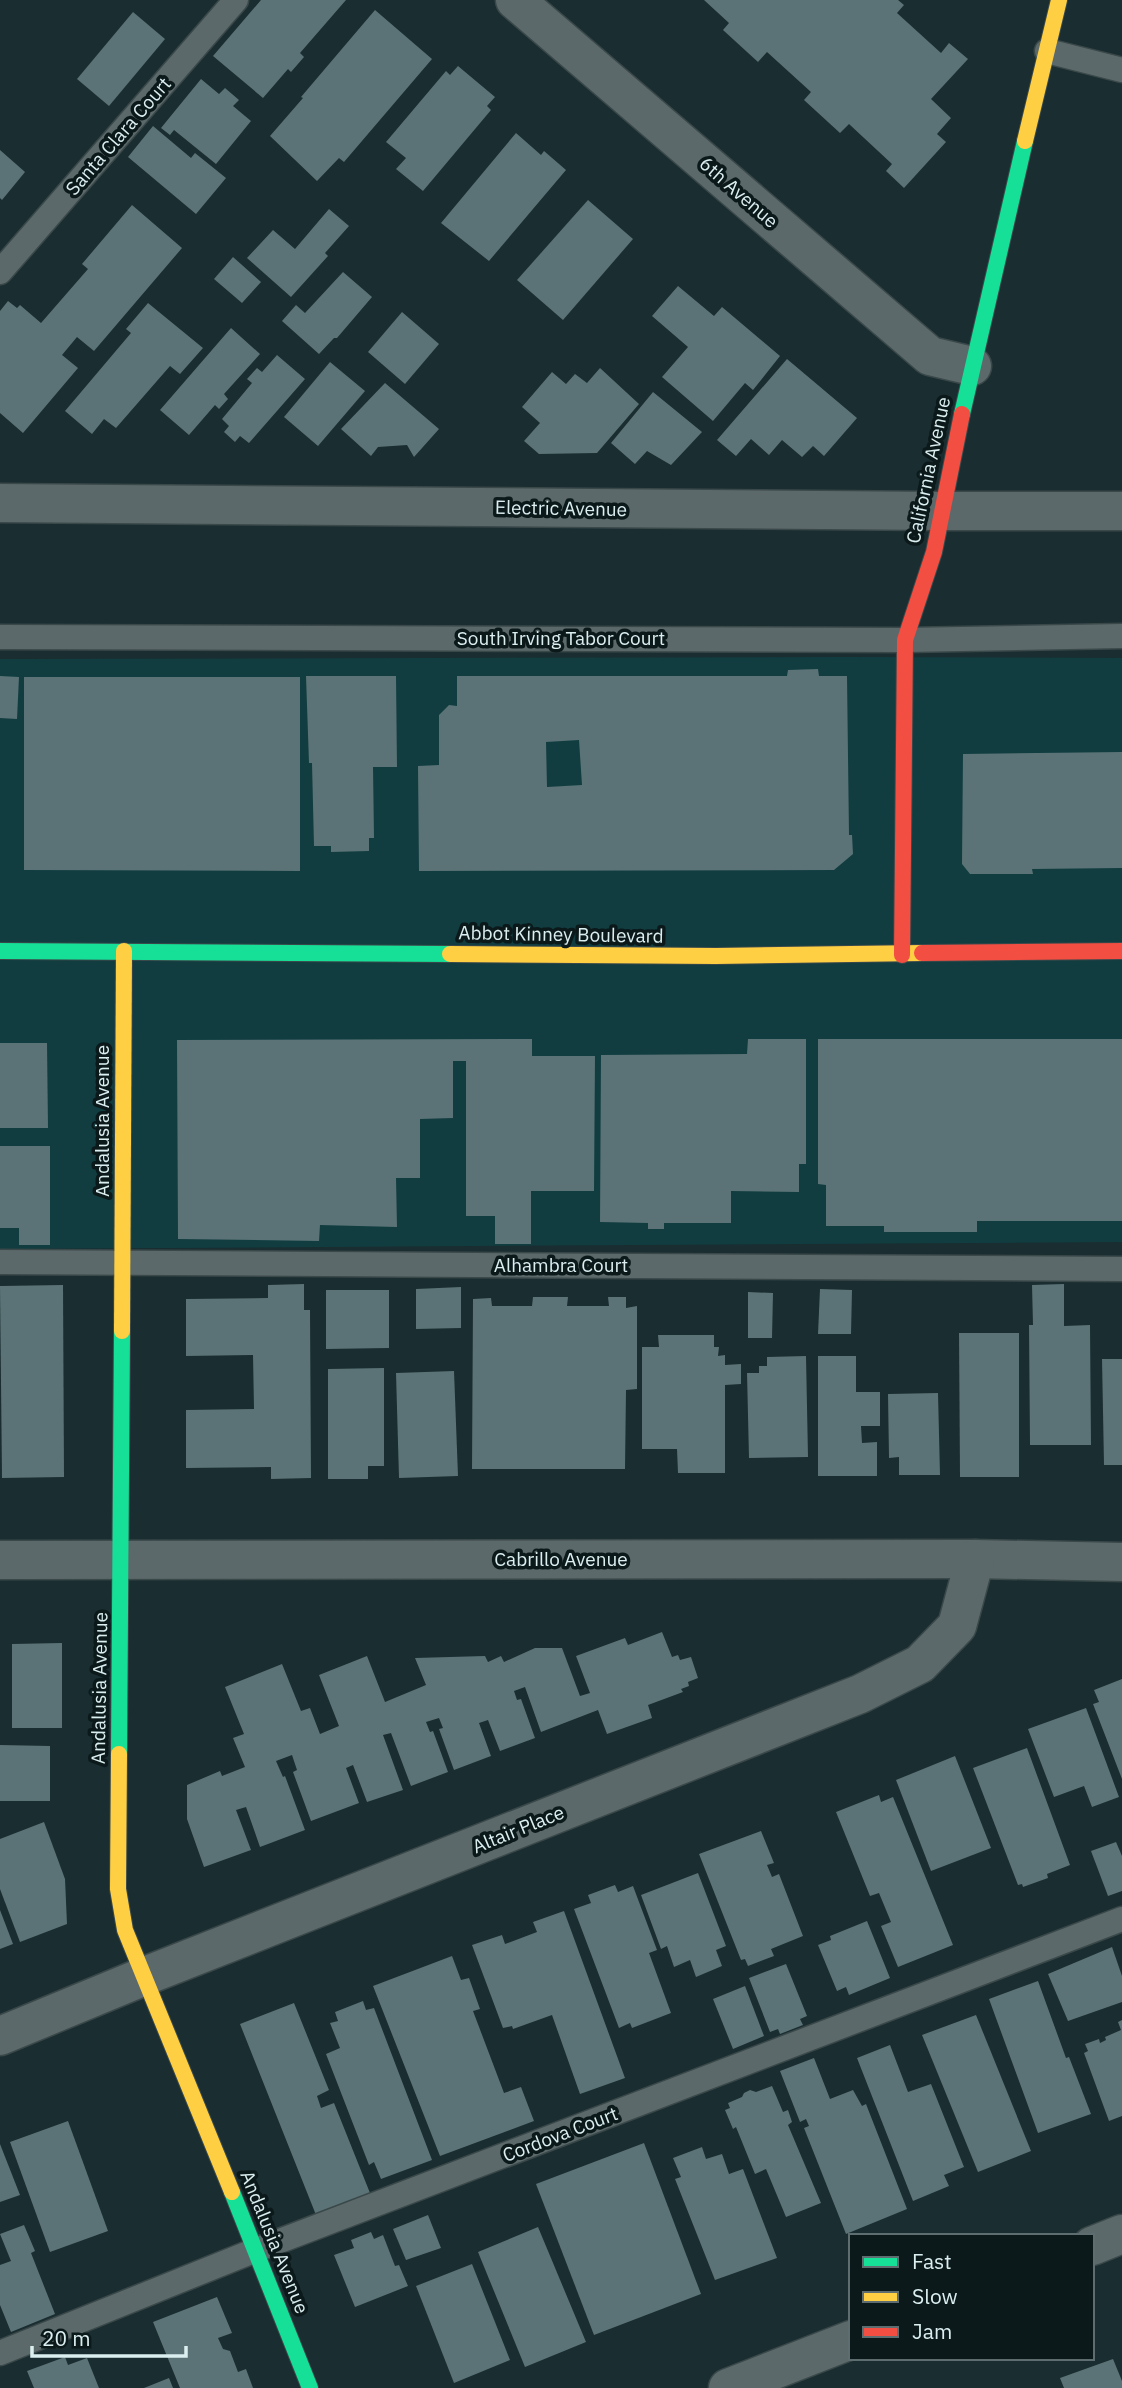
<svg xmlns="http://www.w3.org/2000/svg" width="1122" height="2388" font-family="'IBM Plex Sans',sans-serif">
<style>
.built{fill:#113d41}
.building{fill:#5b7376;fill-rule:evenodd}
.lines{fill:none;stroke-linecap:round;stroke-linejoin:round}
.lane-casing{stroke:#3a484a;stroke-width:27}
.street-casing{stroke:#3a484a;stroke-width:41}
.fast-casing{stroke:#3a484a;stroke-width:18}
.slow-casing{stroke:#3a484a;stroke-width:18}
.jam-casing{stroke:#3a484a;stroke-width:18}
.lane{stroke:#5c696b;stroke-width:24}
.street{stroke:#5c696b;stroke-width:38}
.fast{stroke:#16e098;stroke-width:16}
.slow{stroke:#ffcf43;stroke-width:16}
.jam{stroke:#f24e42;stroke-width:16}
.labels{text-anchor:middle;stroke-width:7;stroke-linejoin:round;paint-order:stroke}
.street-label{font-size:19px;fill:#dbeef0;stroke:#0b191b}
</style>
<rect width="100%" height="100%" fill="#1a2d30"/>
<path class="built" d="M846,657L1122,658V1242L0,1249V659Z"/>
<g class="building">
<path d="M261,0H346L300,53L304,57L291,72L288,69L263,98L213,56Z"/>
<path d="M704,0H898L904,5L897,13L941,53L949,43L968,59L931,99L951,118L937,134L946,142L904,188L886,171L892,164L849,124L840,133L804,100L811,92L767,52L758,62L723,30L729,23Z"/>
<path d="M375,10L432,59L344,162L339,158L317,181L270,136L303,98L301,97Z"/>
<path d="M133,12L165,39L109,106L77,79Z"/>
<path d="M458,66L495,97L487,106L491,110L423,191L396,169L406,158L386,142L446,71L450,75Z"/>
<path d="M201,79L219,94L225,88L239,100L233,106L251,121L216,164L174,130L170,135L161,128Z"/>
<path d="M153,126L191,158L195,153L226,178L196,214L128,157Z"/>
<path d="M516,133L541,155L544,151L566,170L489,261L441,223Z"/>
<path d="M0,150L25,172L2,200L0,198Z"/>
<path d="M588,200L633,239L563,320L517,280Z"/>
<path d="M132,205L182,248L94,351L77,337L62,355L78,368L23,433L0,413V311L8,301L17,308L20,305L41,323L88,269L82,264Z"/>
<path d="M329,209L349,226L325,253L328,256L291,297L247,258L273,230L295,249Z"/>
<path d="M233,257L261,282L242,303L214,279Z"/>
<path d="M343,272L372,297L337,338H334L319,354L282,321L296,305L305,313Z"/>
<path d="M678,286L714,316L722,307L780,356L753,390L745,383L713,421L662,377L688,347L652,316Z"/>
<path d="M148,303L203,348L180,374L170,366L116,428L104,419L92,434L65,411L131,333L126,329Z"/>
<path d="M402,312L439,344L405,384L368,352Z"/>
<path d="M231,328L260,354L224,394L228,399L219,409L215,405L189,435L160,410Z"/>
<path d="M277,355L305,379L249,443L240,436L235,442L224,432L229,426L222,419L252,383L247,379L257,368L262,372Z"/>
<path d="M787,359L857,418L824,456L813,446L802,457L782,440L769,455L751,439L736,456L717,440Z"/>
<path d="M330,362L365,391L318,446L284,417Z"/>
<path d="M600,368L639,404L597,453L539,454L524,441L540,423L522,407L552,372L566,384L575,374L587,383Z"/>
<path d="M385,383L439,429L414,457L407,445L378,447L371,456L341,429Z"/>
<path d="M653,392L702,432L671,465L647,451L635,464L611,443Z"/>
<path d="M818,669L819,676H847L849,835H852L853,854L834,870L419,871L418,766L439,765V715L449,705L457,706V676H787L788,670ZM579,740L582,785L547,787L546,742Z"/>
<path d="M0,676L19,677L17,719L0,718Z"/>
<path d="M306,676H396L397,767H373L374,838H369V851L331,852V846H314L312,763H309Z"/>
<path d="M24,677H300V871L24,870Z"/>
<path d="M1122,752V868L1032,869L1033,874H970L962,864L963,754Z"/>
<path d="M532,1039V1056H595L594,1191H531V1244H495V1216H466V1061H453V1118L420,1119V1178H396L397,1227L320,1225L319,1241L178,1239L177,1040Z"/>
<path d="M748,1039H806V1164H799V1192L731,1191V1223H664V1229H648V1223L600,1222L601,1055L747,1054Z"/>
<path d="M818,1039H1122V1221H977V1232H884V1226H826V1185L818,1184Z"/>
<path d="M0,1043H47L48,1128H0Z"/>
<path d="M0,1146H50V1245H19V1228H0Z"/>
<path d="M304,1284V1310H310L311,1478L271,1479V1467L186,1468V1410L254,1409L253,1355L186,1356V1299L268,1298V1285Z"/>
<path d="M1064,1284V1326L1090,1325L1091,1445H1030L1029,1325H1033L1032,1285Z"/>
<path d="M63,1285L64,1477L2,1478L0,1286Z"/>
<path d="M461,1287V1328L416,1329V1289Z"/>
<path d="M820,1289L852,1290L851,1334H818Z"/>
<path d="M326,1290H389V1348L326,1349Z"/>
<path d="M748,1292L773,1293L772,1338H748Z"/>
<path d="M533,1297H568L567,1306H609L608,1297H626V1308L637,1306V1389L626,1390L625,1469H472L473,1299L491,1298L492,1306H532Z"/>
<path d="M959,1333H1019V1477H960Z"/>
<path d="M658,1335H714V1347H719L718,1356L725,1355V1365L741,1364V1384L725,1385V1473H678L677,1449H642V1347H659Z"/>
<path d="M806,1356L808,1457L749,1458L747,1373H759V1366H767V1357Z"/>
<path d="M818,1356H856V1392H880V1426H861L862,1443L877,1442V1476H818Z"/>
<path d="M1102,1359H1122V1465H1104Z"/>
<path d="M384,1368V1466H368V1479H328V1369Z"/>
<path d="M454,1371L458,1476L399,1478L396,1373Z"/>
<path d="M938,1393L940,1475H899V1457L889,1458L888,1394Z"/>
<path d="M662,1632L672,1657L678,1655L680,1660L691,1657L698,1678L688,1682L689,1686L681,1689L683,1692L648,1705L652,1718L607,1734L598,1710L541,1732L525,1687L514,1691L517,1700L521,1699L535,1738L500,1751L488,1720L479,1723L491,1756L454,1770L439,1729L443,1728L439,1718L426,1722L430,1732L433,1731L448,1772L411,1786L391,1733L383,1735L403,1790L367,1802L353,1765L346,1768L359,1803L311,1821L293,1772L297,1770L292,1755L276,1761L283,1777L285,1776L305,1830L260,1847L246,1807L236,1810L251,1850L204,1867L187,1819V1785L220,1771L222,1776L245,1767L233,1738L244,1734L225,1687L282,1664L301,1711L310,1708L320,1734L339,1726L319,1675L367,1656L385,1702L426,1685L415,1658L485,1656L488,1662L501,1656L504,1662L535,1648H562L580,1696L590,1693L576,1656L625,1638L628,1645Z"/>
<path d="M62,1643V1728H12V1644Z"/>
<path d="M1122,1679V1779L1093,1704L1099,1702L1094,1690Z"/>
<path d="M1086,1708L1119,1797L1092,1807L1084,1786L1054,1797L1028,1729Z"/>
<path d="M0,1745L50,1746V1801H0Z"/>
<path d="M1027,1748L1070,1865L1047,1874L1048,1878L1023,1887L1022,1884L1018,1885L973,1768Z"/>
<path d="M955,1756L991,1848L931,1871L896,1780Z"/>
<path d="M879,1795L881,1802L893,1797L953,1945L898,1967L881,1926L891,1922L879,1893L870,1896L836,1812Z"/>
<path d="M44,1822L65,1879L67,1924L20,1942L0,1889V1839Z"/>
<path d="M761,1831L774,1863L767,1865L772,1877L779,1874L803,1936L771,1949L774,1956L748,1966L745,1959L741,1960L699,1854Z"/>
<path d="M1116,1842L1122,1856V1891L1108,1896L1091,1851Z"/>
<path d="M698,1873L726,1946L716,1950L722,1966L696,1977L690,1960L674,1967L667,1946L661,1949L641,1895Z"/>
<path d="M615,1885L618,1892L633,1886L657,1950L649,1953L671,2013L632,2028L630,2023L619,2028L574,1909L591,1903L588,1895Z"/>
<path d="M0,1910L13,1944L0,1949Z"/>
<path d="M564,1911L625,2078L580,2094L552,2015L513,2029L512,2026L503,2028L472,1945L502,1935L505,1944L537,1932L533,1922Z"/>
<path d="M867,1921L890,1978L849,1995L846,1987L837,1991L818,1945L831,1940L830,1936Z"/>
<path d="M1112,1947L1122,1976V2002L1068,2021L1048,1974Z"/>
<path d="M452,1956L461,1980L469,1978L480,2009L473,2011L504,2093L521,2087L534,2121L440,2156L373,1986Z"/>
<path d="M786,1964L807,2016L800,2019L803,2025L780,2034L778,2029L770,2032L749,1978Z"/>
<path d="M1038,1981L1066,2058L1069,2057L1091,2114L1038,2133L989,1999Z"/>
<path d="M745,1986L764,2036L733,2049L713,1999Z"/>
<path d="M363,2001L366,2010L374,2008L432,2160L381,2179L374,2162L369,2165L326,2054L340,2048L330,2023L338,2021L335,2012Z"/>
<path d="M294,2003L329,2090L317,2096L321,2108L334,2103L370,2193L316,2215L240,2024Z"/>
<path d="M976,2015L1031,2151L978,2172L922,2035Z"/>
<path d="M1122,2020V2116L1109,2121L1084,2053L1088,2051L1085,2044L1099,2039L1100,2043L1106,2040L1105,2037L1121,2030L1118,2022Z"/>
<path d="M890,2045L908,2092L931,2084L964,2167L944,2175L949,2186L913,2201L857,2058Z"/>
<path d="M814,2058L830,2099L853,2090L862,2106L866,2104L907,2209L846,2234L804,2128L809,2126L806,2119L800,2122L780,2071Z"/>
<path d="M772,2086L783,2112L788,2110L792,2122L788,2125L821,2203L786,2217L766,2169L755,2174L736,2127L733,2129L725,2110L730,2108L728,2103L742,2097L744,2093L750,2090L756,2092Z"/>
<path d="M68,2121L108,2231L50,2252L10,2142Z"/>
<path d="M644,2143L701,2294L594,2335L536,2184Z"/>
<path d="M0,2144L20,2195L0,2202Z"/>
<path d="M702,2147L706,2159L722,2154L729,2174L743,2169L777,2258L715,2280L675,2179L681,2177L673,2158Z"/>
<path d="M428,2215L441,2248L406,2260L393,2229Z"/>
<path d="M24,2225L35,2251L31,2253L55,2314L11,2332L0,2305V2265L11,2261L0,2234Z"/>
<path d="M538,2227L586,2342L525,2367L478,2252Z"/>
<path d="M371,2232L374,2239L383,2235L395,2266L399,2265L408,2286L355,2307L334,2255L354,2248L351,2240Z"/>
<path d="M472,2264L510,2360L454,2383L416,2286Z"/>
<path d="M217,2297L232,2333L218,2338L223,2349L230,2351L238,2372L246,2369L253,2388H180L153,2322Z"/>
<path d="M65,2357L68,2365L87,2358L99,2388H34L27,2371Z"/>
<path d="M1113,2359L1122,2381V2388H1064L1060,2378Z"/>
<path d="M169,2378L173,2388H144Z"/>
</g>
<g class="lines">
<defs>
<g id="lane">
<path d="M1047,51L1122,70"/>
<path d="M0,272L236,0"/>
<path d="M0,637L905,640L1122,636"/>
<path d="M0,1262L1122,1269"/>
<path d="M0,2353L256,2250L1122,1919"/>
</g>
<g id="street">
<path d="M515,0L930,356L972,366"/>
<path d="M0,503L940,511H1122"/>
<path d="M0,1560L975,1559L1122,1562"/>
<path d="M0,2036L145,1976L860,1694L920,1664L957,1626L975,1559"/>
<path d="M1092,2246L1122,2234"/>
<path d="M728,2388L851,2340"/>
</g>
<g id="fast">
<path d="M962,414L1025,141"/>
<path d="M0,951L450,954"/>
<path d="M119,1754L122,1331"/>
<path d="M232,2192L310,2388"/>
</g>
<g id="slow">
<path d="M1025,141L1059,0"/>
<path d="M450,954L716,956L922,953"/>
<path d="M122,1331L124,951"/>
<path d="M119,1754L118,1889L125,1930L232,2192"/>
</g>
<g id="jam">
<path d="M922,953L1122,951"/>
<path d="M902,955L905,640L934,552L962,414"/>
</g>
</defs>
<use href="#lane" class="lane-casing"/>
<use href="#street" class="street-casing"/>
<use href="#fast" class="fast-casing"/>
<use href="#slow" class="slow-casing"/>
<use href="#jam" class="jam-casing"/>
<use href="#lane" class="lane"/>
<use href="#street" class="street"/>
<use href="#fast" class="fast"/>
<use href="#slow" class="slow"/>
<use href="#jam" class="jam"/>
</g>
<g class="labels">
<g class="street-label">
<text transform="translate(118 136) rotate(-49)" y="7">Santa Clara Court</text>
<text transform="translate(739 192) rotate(41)" y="7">6th Avenue</text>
<text transform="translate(928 470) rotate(-78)" y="7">California Avenue</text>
<text transform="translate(561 508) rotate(1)" y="7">Electric Avenue</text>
<text x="561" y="645">South Irving Tabor Court</text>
<text transform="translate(561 934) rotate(1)" y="7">Abbot Kinney Boulevard</text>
<text transform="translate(102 1121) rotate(-90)" y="7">Andalusia Avenue</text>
<text x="561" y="1272">Alhambra Court</text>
<text x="561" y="1566">Cabrillo Avenue</text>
<text transform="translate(99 1688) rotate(-89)" y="7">Andalusia Avenue</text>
<text transform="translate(518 1829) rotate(-22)" y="7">Altair Place</text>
<text transform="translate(560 2134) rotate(-21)" y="7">Cordova Court</text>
<text transform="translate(275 2242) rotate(68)" y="7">Andalusia Avenue</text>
</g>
</g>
<rect x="849" y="2234" width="245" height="126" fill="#0b191b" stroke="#5e6e70" stroke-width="2"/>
<rect x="863" y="2257" width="35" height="10" fill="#16e098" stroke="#5e6e70" stroke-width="2"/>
<text x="912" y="2269" font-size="21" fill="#dbeef0">Fast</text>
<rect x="863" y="2292" width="35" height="10" fill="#ffcf43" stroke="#5e6e70" stroke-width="2"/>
<text x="912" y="2304" font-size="21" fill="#dbeef0">Slow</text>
<rect x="863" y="2327" width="35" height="10" fill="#f24e42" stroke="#5e6e70" stroke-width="2"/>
<text x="912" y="2339" font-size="21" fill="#dbeef0">Jam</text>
<path d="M32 2346v10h154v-10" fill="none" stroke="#dbeef0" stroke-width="3.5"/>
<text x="42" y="2346" font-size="21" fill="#dbeef0" stroke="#0b191b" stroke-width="5" paint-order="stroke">20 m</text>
</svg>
